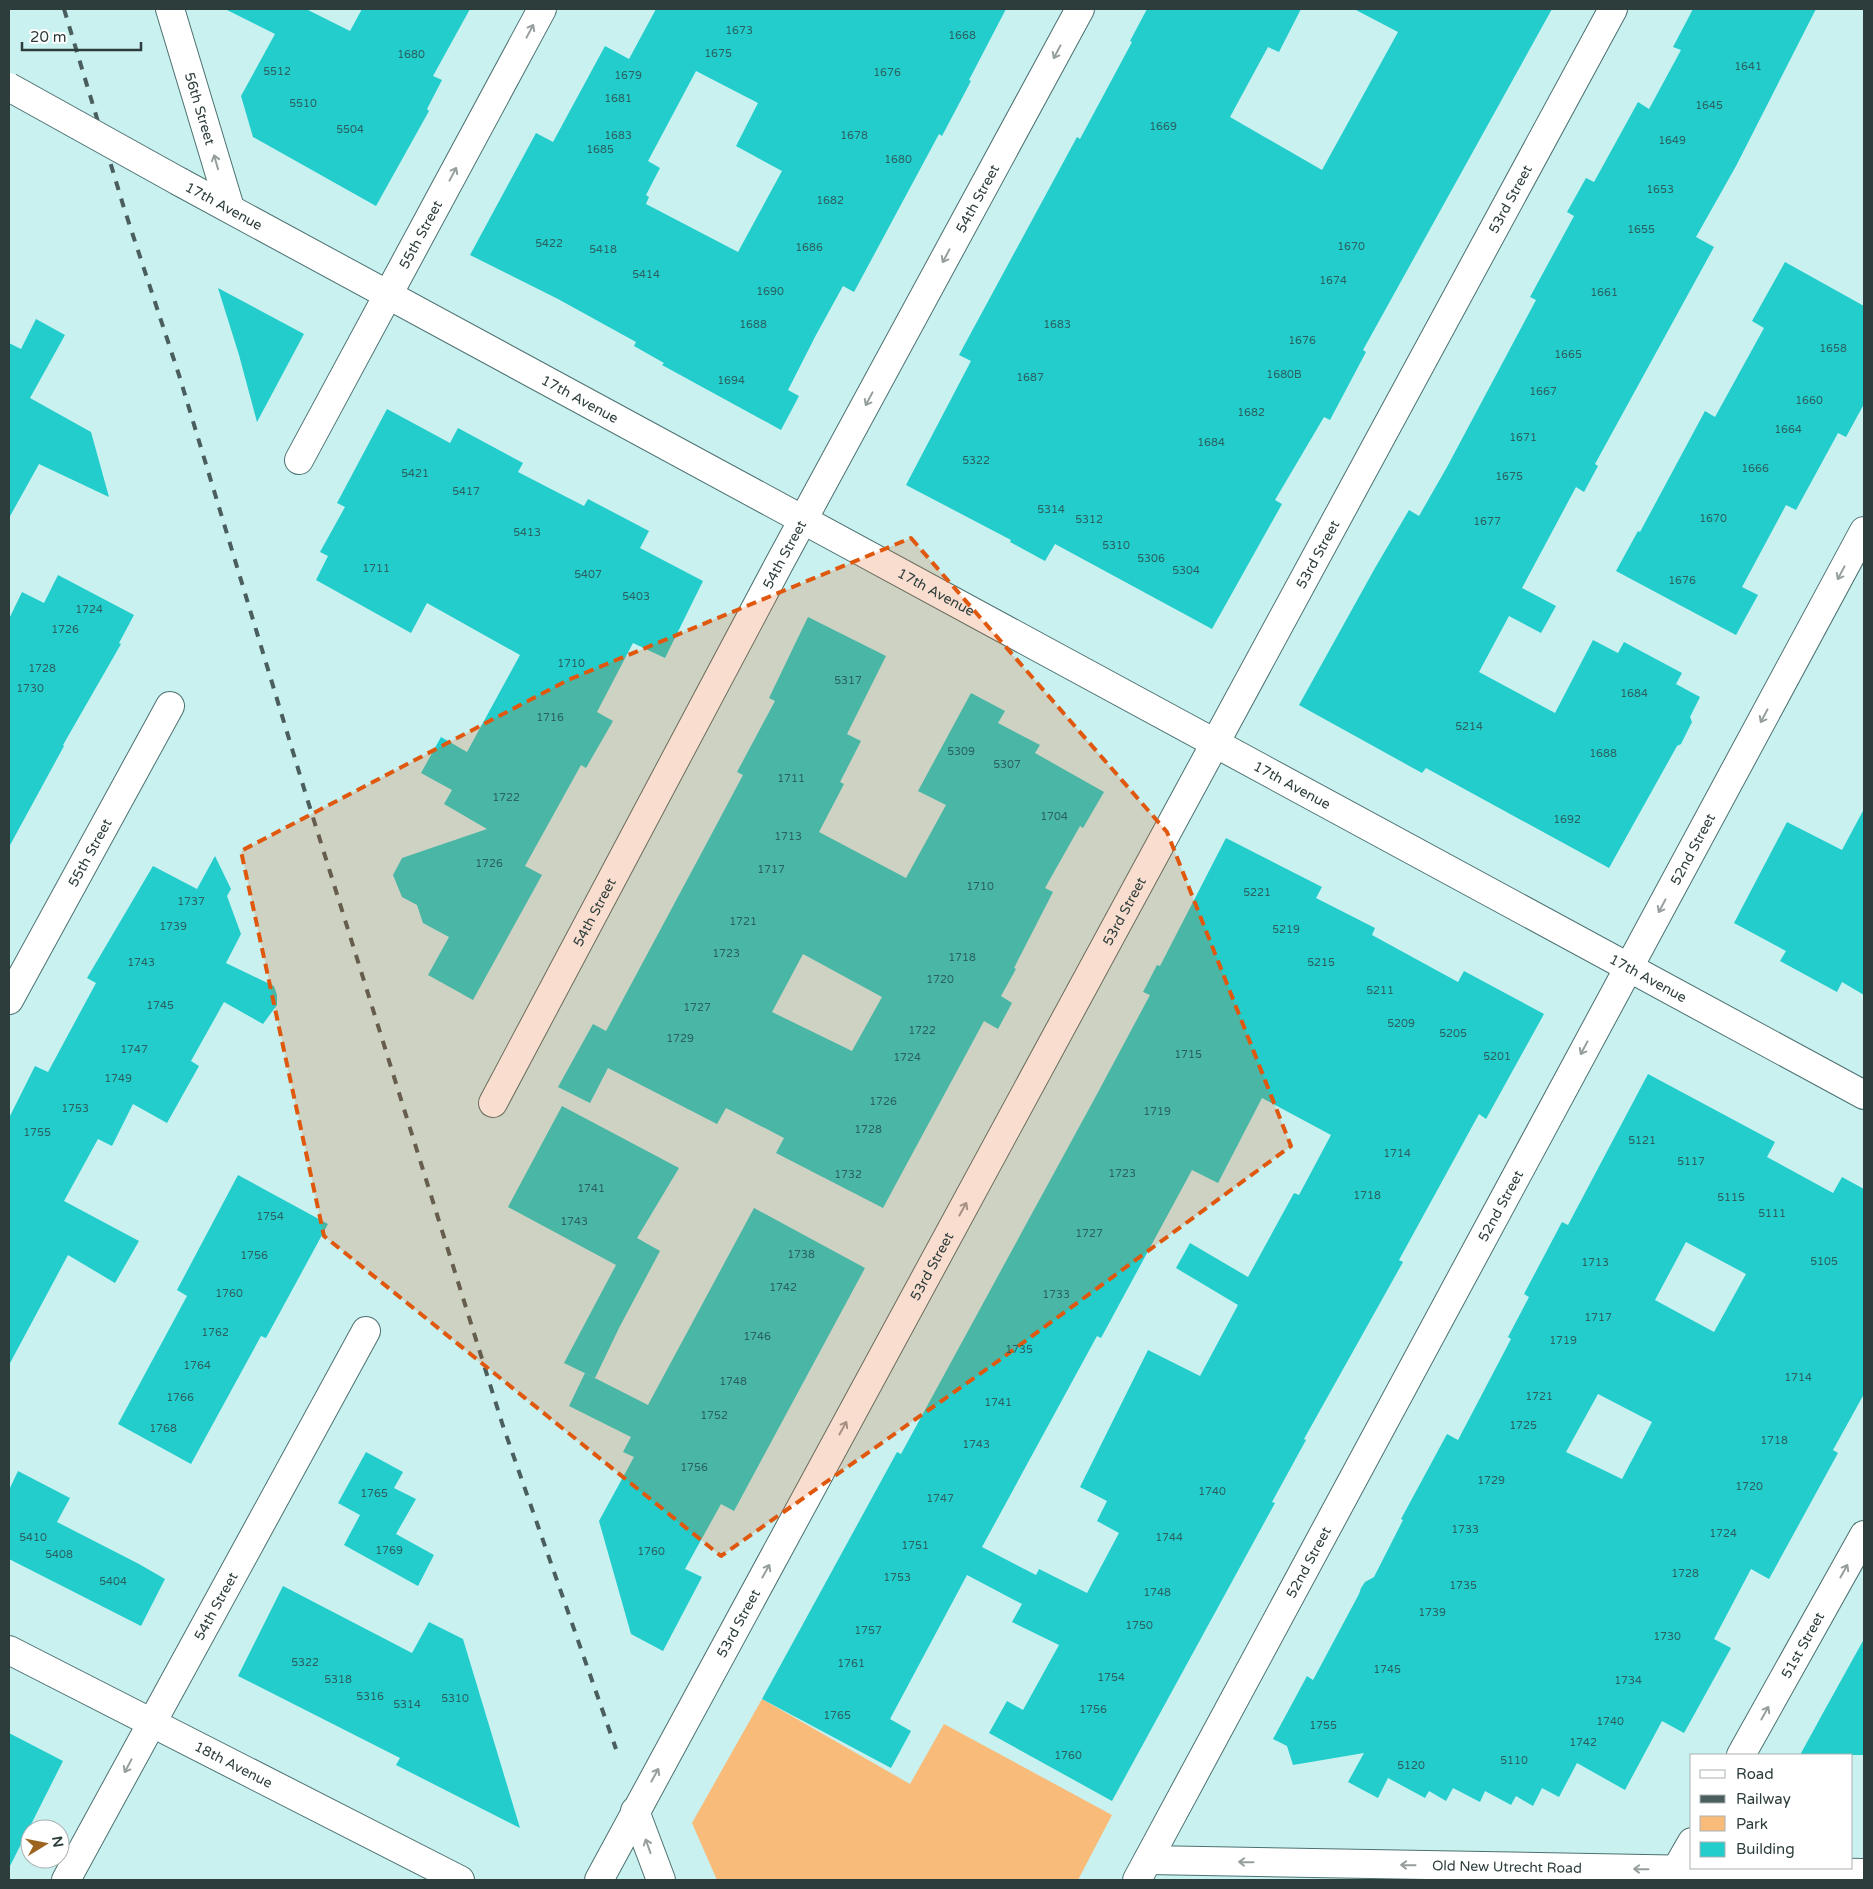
<svg xmlns="http://www.w3.org/2000/svg" width="1873" height="1889" font-family="'Varela Round',sans-serif">
<style>
.green{fill:#f8bb79}
.building{fill:#23cdcc;fill-rule:evenodd}
.lines{fill:none;stroke-linecap:round;stroke-linejoin:round}
.street-casing{stroke:#4c7170;stroke-width:30}
.secondary-casing{stroke:#4c7170;stroke-width:30}
.street{stroke:#fff;stroke-width:28}
.secondary{stroke:#fff;stroke-width:28}
.rail{stroke:#495e5d;stroke-width:4;stroke-dasharray:9 9;stroke-linecap:butt}
.street-bridge-casing{stroke:#4c7170;stroke-width:30;stroke-linecap:butt}
.street-bridge{stroke:#fff;stroke-width:28}
.oneway{stroke:#969e9e}
.marked{fill:#df580e;fill-opacity:0.2;stroke:#df580e;stroke-width:4;stroke-dasharray:10 6;stroke-linejoin:round}
.labels{text-anchor:middle;stroke-width:4.5;stroke-linejoin:round;paint-order:stroke}
.number-label{font-size:11px;fill:#2a6160}
.street-label{font-size:14px;fill:#2d3d3c;stroke:#fff}
</style>
<rect width="100%" height="100%" fill="#c9f1f0"/>
<path class="green" d="M762,1699L910,1784L944,1724L1112,1815L1078,1880H717L692,1823Z"/>
<g class="building">
<path d="M225,9H306L350,31L362,9H470L433,76L442,80L427,109L429,111L376,206L253,137L241,96L275,34Z"/>
<path d="M656,9H1006L969,80L971,81L942,136L939,134L854,292L843,286L816,335L788,390L799,396L781,430L662,365L664,363L634,346L636,342L558,299L470,255L536,133L553,142L605,46L629,59ZM696,71L758,103L736,146L782,171L738,252L646,204L649,197L646,195L660,168L648,161Z"/>
<path d="M1147,9H1301L1279,52L1268,47L1230,117L1322,170L1398,32L1354,9H1552L1363,350L1366,352L1330,420L1324,417L1275,500L1282,504L1212,629L1055,544L1045,561L1010,542L1011,540L906,485L971,361L959,355L1077,137L1080,139L1132,42L1130,41Z"/>
<path d="M1693,9H1816L1736,166L1696,237L1714,247L1595,464L1598,466L1584,492L1576,487L1522,588L1556,606L1541,633L1509,616L1479,672L1555,713L1593,640L1618,653L1624,642L1682,673L1676,684L1700,697L1690,717L1692,722L1681,744L1677,746L1609,868L1426,768L1422,773L1299,705L1375,568L1409,510L1419,516L1447,467L1536,300L1530,297L1574,216L1567,212L1586,178L1594,182L1638,102L1649,109L1681,50L1673,47Z"/>
<path d="M1785,262L1864,306V404L1846,437L1838,433L1796,510L1786,505L1742,587L1758,595L1736,635L1616,571L1638,531L1640,532L1705,411L1715,417L1764,328L1752,321Z"/>
<path d="M218,288L304,334L257,422L239,355Z"/>
<path d="M36,319L65,335L30,398L91,432L109,497L39,464L9,518V343L21,349Z"/>
<path d="M387,409L450,443L458,428L523,463L518,472L584,506L588,499L649,531L640,548L703,581L665,658L633,643L597,712L613,721L586,768L581,765L525,866L542,875L473,1000L428,975L449,937L423,923L417,905L402,897L393,875L402,858L487,829L444,804L452,790L421,773L441,737L467,752L520,655L427,603L411,633L316,580L328,556L320,552L345,507L337,503Z"/>
<path d="M58,575L134,615L119,643L121,644L63,745L64,746L9,847V619L22,592L44,603Z"/>
<path d="M808,617L886,656L847,734L861,741L840,782L844,784L819,832L906,878L946,805L918,791L971,693L1005,711L998,723L1040,745L1035,753L1104,792L1083,828L1080,826L1045,888L1053,892L1014,968L1016,969L1001,996L1012,1003L998,1029L984,1021L883,1208L776,1153L784,1138L726,1108L717,1124L608,1068L590,1103L558,1087L593,1024L606,1031L702,852L743,775L737,772L775,701L769,698ZM803,954L882,997L852,1051L772,1012Z"/>
<path d="M1864,809V995L1842,982L1837,992L1780,961L1786,951L1734,923L1787,822L1842,850Z"/>
<path d="M1226,838L1322,887L1316,898L1375,928L1372,935L1458,982L1464,971L1544,1014L1486,1119L1479,1114L1399,1260L1403,1262L1304,1439L1306,1440L1272,1502L1275,1503L1112,1801L989,1733L1007,1701L1023,1710L1059,1645L1012,1622L1022,1604L967,1575L890,1719L911,1731L891,1768L762,1699L897,1452L901,1454L1096,1096L1150,995L1143,992L1157,965L1160,966ZM1262,1098L1331,1135L1299,1195L1294,1193L1248,1277L1190,1243L1176,1268L1238,1305L1200,1376L1148,1350L1080,1487L1107,1501L1097,1521L1119,1533L1087,1593L1039,1569L1036,1575L982,1547L1097,1336L1101,1338L1192,1170L1218,1183Z"/>
<path d="M215,856L231,889L227,896L241,934L226,963L274,986L277,995V1005L263,1024L224,1002L191,1061L199,1066L167,1123L133,1104L112,1146L98,1139L64,1201L139,1241L115,1283L68,1255L9,1365V1118L35,1066L48,1072L96,983L87,978L153,866L197,889Z"/>
<path d="M1648,1074L1775,1142L1767,1157L1833,1193L1842,1177L1864,1189V1394L1833,1450L1838,1453L1769,1579L1751,1569L1714,1639L1731,1648L1684,1733L1662,1721L1625,1790L1577,1763L1559,1797L1542,1788L1533,1806L1516,1796L1511,1805L1485,1791L1480,1802L1453,1788L1446,1801L1429,1791L1425,1798L1388,1778L1378,1798L1348,1782L1364,1753L1293,1765L1287,1746L1273,1739L1307,1676L1313,1680L1359,1594L1361,1588L1365,1582L1374,1577L1403,1520L1401,1519L1447,1434L1458,1440L1511,1339L1508,1337L1529,1297L1524,1294L1562,1222L1568,1225ZM1686,1242L1746,1274L1714,1332L1655,1300ZM1598,1394L1652,1422L1622,1479L1566,1452Z"/>
<path d="M562,1106L679,1168L637,1238L660,1251L619,1328L595,1378L564,1363L616,1265L508,1207Z"/>
<path d="M238,1175L328,1224L266,1338L261,1336L191,1464L118,1424L187,1296L177,1290Z"/>
<path d="M754,1208L865,1268L734,1511L721,1504L685,1569L702,1577L663,1651L631,1634L599,1521L634,1457L623,1452L631,1437L569,1406L585,1373L648,1405Z"/>
<path d="M366,1452L403,1472L394,1488L416,1499L396,1534L434,1555L418,1586L344,1545L360,1515L338,1503Z"/>
<path d="M18,1471L70,1498L57,1522L139,1564L165,1579L141,1626L9,1559V1490Z"/>
<path d="M283,1586L412,1653L429,1622L463,1639L520,1828L396,1765L400,1758L238,1676Z"/>
<path d="M1864,1639V1755H1800L1823,1713Z"/>
<path d="M9,1733L63,1761L9,1868Z"/>
</g>
<g class="lines">
<defs>
<g id="street">
<path id="s1" d="M170,9L230,208"/>
<path id="s2" d="M180,182L1864,1095"/>
<path id="s3" d="M299,460L542,9"/>
<path id="s4" d="M9,1000L170,706"/>
<path id="s5" d="M493,1103L779,564L1080,9"/>
<path id="s6" d="M1741,1755L1864,1535"/>
<path d="M635,1811L661,1880"/>
<path id="s7" d="M1148,1860L1864,1873"/>
<path id="s8" d="M66,1880L366,1331"/>
<path id="s9" d="M599,1880L1613,9"/>
<path id="s10" d="M1137,1880L1864,531"/>
<path d="M1670,1880L1692,1842"/>
</g>
<g id="secondary">
<path id="s11" d="M9,1650L460,1880"/>
</g>
</defs>
<use href="#street" class="street-casing"/>
<use href="#secondary" class="secondary-casing"/>
<use href="#street" class="street"/>
<use href="#secondary" class="secondary"/>
<path class="rail" d="M64,9L124,208L179,375L306,795L503,1426L616,1749"/>
<defs>
<path id="street-bridge" d="M9,87L180,182"/>
</defs>
<use href="#street-bridge" class="street-bridge-casing"/>
<use href="#street-bridge" class="street-bridge"/>
</g>
<defs><path id="oneway-shaft" d="M-6 0H5M1.5-3L5.5 0L1.5 3" fill="none" stroke-width="1.6" stroke-linecap="round" stroke-linejoin="round" transform="scale(1.25)"/></defs>
<g class="oneway">
<use href="#oneway-shaft" transform="translate(530 31) rotate(-62)"/>
<use href="#oneway-shaft" transform="translate(1057 52) rotate(118)"/>
<use href="#oneway-shaft" transform="translate(216 162) rotate(-106)"/>
<use href="#oneway-shaft" transform="translate(453 174) rotate(-62)"/>
<use href="#oneway-shaft" transform="translate(946 256) rotate(118)"/>
<use href="#oneway-shaft" transform="translate(869 399) rotate(118)"/>
<use href="#oneway-shaft" transform="translate(1841 573) rotate(118)"/>
<use href="#oneway-shaft" transform="translate(1764 716) rotate(118)"/>
<use href="#oneway-shaft" transform="translate(1662 906) rotate(118)"/>
<use href="#oneway-shaft" transform="translate(1584 1048) rotate(118)"/>
<use href="#oneway-shaft" transform="translate(963 1209) rotate(-61)"/>
<use href="#oneway-shaft" transform="translate(843 1428) rotate(-61)"/>
<use href="#oneway-shaft" transform="translate(766 1571) rotate(-61)"/>
<use href="#oneway-shaft" transform="translate(1844 1571) rotate(-61)"/>
<use href="#oneway-shaft" transform="translate(1765 1713) rotate(-61)"/>
<use href="#oneway-shaft" transform="translate(128 1766) rotate(118)"/>
<use href="#oneway-shaft" transform="translate(655 1775) rotate(-61)"/>
<use href="#oneway-shaft" transform="translate(648 1846) rotate(-110)"/>
<use href="#oneway-shaft" transform="translate(1246 1862) rotate(-179)"/>
<use href="#oneway-shaft" transform="translate(1408 1865) rotate(-179)"/>
<use href="#oneway-shaft" transform="translate(1641 1869) rotate(-179)"/>
</g>
<path class="marked" d="M911,538L1167,832L1291,1146L994,1364L721,1556L324,1236L241,851L568,680Z"/>
<g class="labels">
<g class="number-label">
<text x="739" y="34">1673</text>
<text x="962" y="39">1668</text>
<text x="718" y="57">1675</text>
<text x="411" y="58">1680</text>
<text x="1748" y="70">1641</text>
<text x="277" y="75">5512</text>
<text x="887" y="76">1676</text>
<text x="628" y="79">1679</text>
<text x="618" y="102">1681</text>
<text x="303" y="107">5510</text>
<text x="1709" y="109">1645</text>
<text x="1163" y="130">1669</text>
<text x="350" y="133">5504</text>
<text x="618" y="139">1683</text>
<text x="854" y="139">1678</text>
<text x="1672" y="144">1649</text>
<text x="600" y="153">1685</text>
<text x="898" y="163">1680</text>
<text x="1660" y="193">1653</text>
<text x="830" y="204">1682</text>
<text x="1641" y="233">1655</text>
<text x="549" y="247">5422</text>
<text x="1351" y="250">1670</text>
<text x="809" y="251">1686</text>
<text x="603" y="253">5418</text>
<text x="646" y="278">5414</text>
<text x="1333" y="284">1674</text>
<text x="770" y="295">1690</text>
<text x="1604" y="296">1661</text>
<text x="753" y="328">1688</text>
<text x="1057" y="328">1683</text>
<text x="1302" y="344">1676</text>
<text x="1833" y="352">1658</text>
<text x="1568" y="358">1665</text>
<text x="1284" y="378">1680B</text>
<text x="1030" y="381">1687</text>
<text x="731" y="384">1694</text>
<text x="1543" y="395">1667</text>
<text x="1809" y="404">1660</text>
<text x="1251" y="416">1682</text>
<text x="1788" y="433">1664</text>
<text x="1523" y="441">1671</text>
<text x="1211" y="446">1684</text>
<text x="976" y="464">5322</text>
<text x="1755" y="472">1666</text>
<text x="415" y="477">5421</text>
<text x="1509" y="480">1675</text>
<text x="466" y="495">5417</text>
<text x="1051" y="513">5314</text>
<text x="1713" y="522">1670</text>
<text x="1089" y="523">5312</text>
<text x="1487" y="525">1677</text>
<text x="527" y="536">5413</text>
<text x="1116" y="549">5310</text>
<text x="1151" y="562">5306</text>
<text x="376" y="572">1711</text>
<text x="1186" y="574">5304</text>
<text x="588" y="578">5407</text>
<text x="1682" y="584">1676</text>
<text x="636" y="600">5403</text>
<text x="89" y="613">1724</text>
<text x="65" y="633">1726</text>
<text x="571" y="667">1710</text>
<text x="42" y="672">1728</text>
<text x="848" y="684">5317</text>
<text x="30" y="692">1730</text>
<text x="1634" y="697">1684</text>
<text x="550" y="721">1716</text>
<text x="1469" y="730">5214</text>
<text x="961" y="755">5309</text>
<text x="1603" y="757">1688</text>
<text x="1007" y="768">5307</text>
<text x="791" y="782">1711</text>
<text x="506" y="801">1722</text>
<text x="1054" y="820">1704</text>
<text x="1567" y="823">1692</text>
<text x="788" y="840">1713</text>
<text x="489" y="867">1726</text>
<text x="771" y="873">1717</text>
<text x="980" y="890">1710</text>
<text x="1257" y="896">5221</text>
<text x="191" y="905">1737</text>
<text x="743" y="925">1721</text>
<text x="173" y="930">1739</text>
<text x="1286" y="933">5219</text>
<text x="726" y="957">1723</text>
<text x="962" y="961">1718</text>
<text x="141" y="966">1743</text>
<text x="1321" y="966">5215</text>
<text x="940" y="983">1720</text>
<text x="1380" y="994">5211</text>
<text x="160" y="1009">1745</text>
<text x="697" y="1011">1727</text>
<text x="1401" y="1027">5209</text>
<text x="922" y="1034">1722</text>
<text x="1453" y="1037">5205</text>
<text x="680" y="1042">1729</text>
<text x="134" y="1053">1747</text>
<text x="1188" y="1058">1715</text>
<text x="1497" y="1060">5201</text>
<text x="907" y="1061">1724</text>
<text x="118" y="1082">1749</text>
<text x="883" y="1105">1726</text>
<text x="75" y="1112">1753</text>
<text x="1157" y="1115">1719</text>
<text x="868" y="1133">1728</text>
<text x="37" y="1136">1755</text>
<text x="1642" y="1144">5121</text>
<text x="1397" y="1157">1714</text>
<text x="1691" y="1165">5117</text>
<text x="1122" y="1177">1723</text>
<text x="848" y="1178">1732</text>
<text x="591" y="1192">1741</text>
<text x="1367" y="1199">1718</text>
<text x="1731" y="1201">5115</text>
<text x="1772" y="1217">5111</text>
<text x="270" y="1220">1754</text>
<text x="574" y="1225">1743</text>
<text x="1089" y="1237">1727</text>
<text x="801" y="1258">1738</text>
<text x="254" y="1259">1756</text>
<text x="1824" y="1265">5105</text>
<text x="1595" y="1266">1713</text>
<text x="783" y="1291">1742</text>
<text x="229" y="1297">1760</text>
<text x="1056" y="1298">1733</text>
<text x="1598" y="1321">1717</text>
<text x="215" y="1336">1762</text>
<text x="757" y="1340">1746</text>
<text x="1563" y="1344">1719</text>
<text x="1019" y="1353">1735</text>
<text x="197" y="1369">1764</text>
<text x="1798" y="1381">1714</text>
<text x="733" y="1385">1748</text>
<text x="1539" y="1400">1721</text>
<text x="180" y="1401">1766</text>
<text x="998" y="1406">1741</text>
<text x="714" y="1419">1752</text>
<text x="1523" y="1429">1725</text>
<text x="163" y="1432">1768</text>
<text x="1774" y="1444">1718</text>
<text x="976" y="1448">1743</text>
<text x="694" y="1471">1756</text>
<text x="1491" y="1484">1729</text>
<text x="1749" y="1490">1720</text>
<text x="1212" y="1495">1740</text>
<text x="374" y="1497">1765</text>
<text x="940" y="1502">1747</text>
<text x="1465" y="1533">1733</text>
<text x="1723" y="1537">1724</text>
<text x="33" y="1541">5410</text>
<text x="1169" y="1541">1744</text>
<text x="915" y="1549">1751</text>
<text x="389" y="1554">1769</text>
<text x="651" y="1555">1760</text>
<text x="59" y="1558">5408</text>
<text x="1685" y="1577">1728</text>
<text x="897" y="1581">1753</text>
<text x="113" y="1585">5404</text>
<text x="1463" y="1589">1735</text>
<text x="1157" y="1596">1748</text>
<text x="1432" y="1616">1739</text>
<text x="1139" y="1629">1750</text>
<text x="868" y="1634">1757</text>
<text x="1667" y="1640">1730</text>
<text x="305" y="1666">5322</text>
<text x="851" y="1667">1761</text>
<text x="1387" y="1673">1745</text>
<text x="1111" y="1681">1754</text>
<text x="338" y="1683">5318</text>
<text x="1628" y="1684">1734</text>
<text x="370" y="1700">5316</text>
<text x="455" y="1702">5310</text>
<text x="407" y="1708">5314</text>
<text x="1093" y="1713">1756</text>
<text x="837" y="1719">1765</text>
<text x="1610" y="1725">1740</text>
<text x="1323" y="1729">1755</text>
<text x="1583" y="1746">1742</text>
<text x="1068" y="1759">1760</text>
<text x="1514" y="1764">5110</text>
<text x="1411" y="1769">5120</text>
</g>
<g class="street-label">
<text dy="5" stroke="none"><textPath href="#s1" startOffset="104">56th Street</textPath></text>
<text dy="5" stroke="none"><textPath href="#s9" startOffset="1912">53rd Street</textPath></text>
<text dy="5" stroke="none"><textPath href="#s5" startOffset="1026">54th Street</textPath></text>
<text dy="5" stroke="none"><textPath href="#s2" startOffset="50">17th Avenue</textPath></text>
<text dy="5" stroke="none"><textPath href="#s3" startOffset="256">55th Street</textPath></text>
<text dy="5" stroke="none"><textPath href="#s2" startOffset="455">17th Avenue</textPath></text>
<text dy="5" stroke="none"><textPath href="#s9" startOffset="1508">53rd Street</textPath></text>
<text dy="5" stroke="none"><textPath href="#s5" startOffset="621">54th Street</textPath></text>
<text dy="5" stroke="none"><textPath href="#s2" startOffset="860">17th Avenue</textPath></text>
<text dy="5" stroke="none"><textPath href="#s2" startOffset="1265">17th Avenue</textPath></text>
<text dy="5" stroke="none"><textPath href="#s10" startOffset="1171">52nd Street</textPath></text>
<text dy="5" stroke="none"><textPath href="#s4" startOffset="168">55th Street</textPath></text>
<text dy="5" stroke="none"><textPath href="#s9" startOffset="1102">53rd Street</textPath></text>
<text dy="5" stroke="none"><textPath href="#s5" startOffset="216">54th Street</textPath></text>
<text dy="5" stroke="none"><textPath href="#s2" startOffset="1670">17th Avenue</textPath></text>
<text dy="5" stroke="none"><textPath href="#s10" startOffset="766">52nd Street</textPath></text>
<text dy="5" stroke="none"><textPath href="#s9" startOffset="698">53rd Street</textPath></text>
<text dy="5" stroke="none"><textPath href="#s10" startOffset="361">52nd Street</textPath></text>
<text dy="5" stroke="none"><textPath href="#s8" startOffset="312">54th Street</textPath></text>
<text dy="5" stroke="none"><textPath href="#s9" startOffset="292">53rd Street</textPath></text>
<text dy="5" stroke="none"><textPath href="#s6" startOffset="126">51st Street</textPath></text>
<text dy="5" stroke="none"><textPath href="#s11" startOffset="252">18th Avenue</textPath></text>
<text dy="5" stroke="none"><textPath href="#s7" startOffset="359">Old New Utrecht Road</textPath></text>
</g>
</g>
<rect width="1873" height="1889" fill="none" stroke="#2d3d3c" stroke-width="20"/>
<rect x="1690" y="1754" width="162" height="115" fill="#ffffff" stroke="#abb1b1"/>
<rect x="1700" y="1770" width="25" height="8" fill="#ffffff" stroke="#abb1b1"/>
<text x="1736" y="1779" font-size="15" fill="#2d3d3c">Road</text>
<rect x="1700" y="1795" width="25" height="8" fill="#495e5d" stroke="#abb1b1"/>
<text x="1736" y="1804" font-size="15" fill="#2d3d3c">Railway</text>
<rect x="1700" y="1816" width="25" height="15" fill="#f8bb79" stroke="#abb1b1"/>
<text x="1736" y="1829" font-size="15" fill="#2d3d3c">Park</text>
<rect x="1700" y="1842" width="25" height="15" fill="#23cdcc" stroke="#abb1b1"/>
<text x="1736" y="1854" font-size="15" fill="#2d3d3c">Building</text>
<g transform="translate(45 1844) rotate(80)"><circle r="24" fill="#ffffff" stroke="#abb1b1"/>
<path d="M0-4L9 19L0 12L-9 19Z" fill="#9b641f"/>
<text y="-8" font-size="14" font-weight="bold" text-anchor="middle" fill="#2d3d3c">N</text>
</g>
<path d="M22 42v8h119v-8" fill="none" stroke="#2d3d3c" stroke-width="2.5"/>
<text x="30" y="42" font-size="15" fill="#2d3d3c" stroke="#ffffff" stroke-width="4" paint-order="stroke">20 m</text>
</svg>
